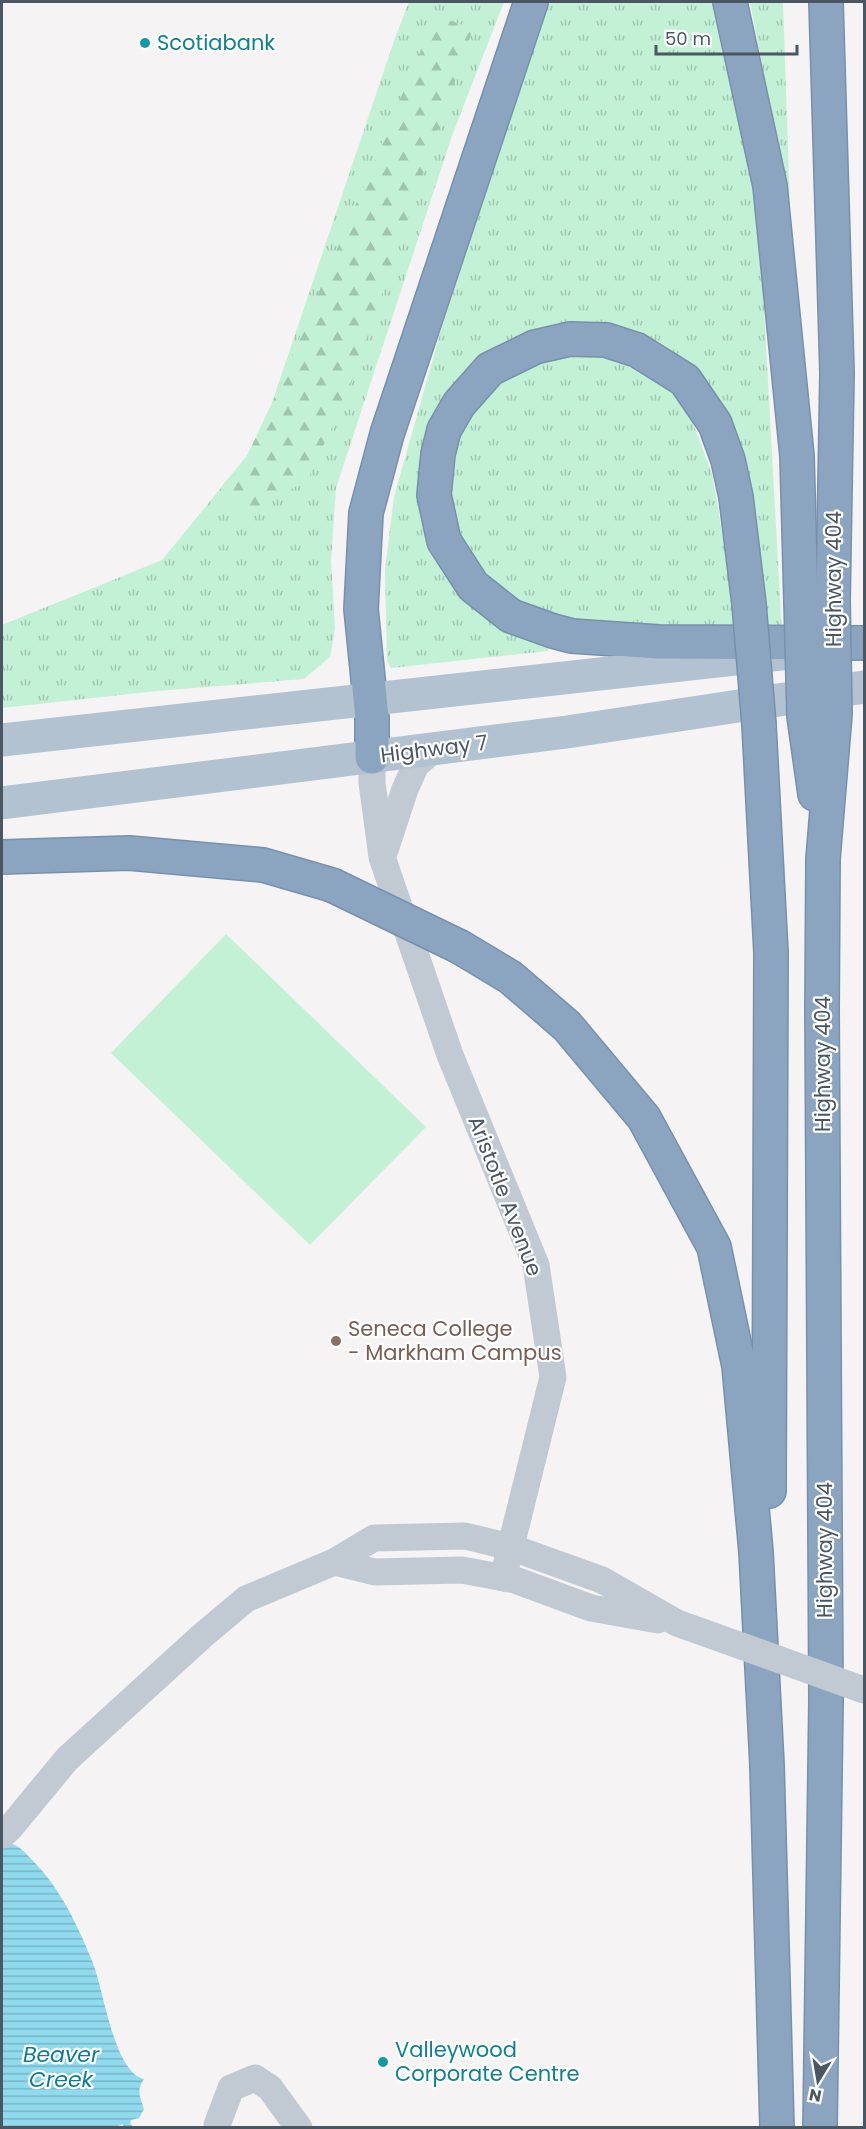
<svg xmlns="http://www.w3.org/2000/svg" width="866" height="2129" font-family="Poppins,sans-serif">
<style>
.grass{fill:url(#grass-tufts)}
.forest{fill:url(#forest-firs)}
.park{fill:#c3f1d5}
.water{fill:url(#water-rules)}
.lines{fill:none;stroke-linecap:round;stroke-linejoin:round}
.highway-casing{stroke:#7690ad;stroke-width:36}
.minor{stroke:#c1cad2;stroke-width:27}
.major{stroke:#b3c2d1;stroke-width:33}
.highway{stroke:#8ba5c1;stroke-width:33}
.highway-bridge-casing{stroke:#7690ad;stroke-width:36;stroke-linecap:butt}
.minor-bridge{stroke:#c1cad2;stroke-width:27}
.highway-bridge{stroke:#8ba5c1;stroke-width:33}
.culture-dot{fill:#0f9aa8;stroke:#fff;stroke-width:2}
.education-dot{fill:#8d6e63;stroke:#fff;stroke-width:2}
.labels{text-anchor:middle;stroke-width:4.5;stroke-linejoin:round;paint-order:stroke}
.culture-label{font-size:21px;fill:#0d838f;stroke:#fff;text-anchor:start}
.street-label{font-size:21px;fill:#4a5661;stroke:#fff}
.education-label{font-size:21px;fill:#785e54;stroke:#fff;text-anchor:start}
.water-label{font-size:22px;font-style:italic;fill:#0c7c9b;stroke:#fff}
</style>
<defs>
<pattern id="grass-tufts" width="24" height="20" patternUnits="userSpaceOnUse" patternTransform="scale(1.5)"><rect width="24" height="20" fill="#c3f1d5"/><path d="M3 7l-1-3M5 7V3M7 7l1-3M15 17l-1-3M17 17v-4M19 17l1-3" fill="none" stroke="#a0c6b0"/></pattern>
<pattern id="forest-firs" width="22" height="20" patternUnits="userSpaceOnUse" patternTransform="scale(1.5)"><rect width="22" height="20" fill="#c3f1d5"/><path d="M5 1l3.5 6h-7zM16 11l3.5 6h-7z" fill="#a0c6b0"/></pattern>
<pattern id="water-rules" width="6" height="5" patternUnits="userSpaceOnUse" patternTransform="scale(1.5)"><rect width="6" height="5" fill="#90daee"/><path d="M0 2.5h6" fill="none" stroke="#78b4c4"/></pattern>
</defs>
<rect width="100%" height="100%" fill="#f5f3f3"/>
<g class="grass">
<path d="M409,2H504L453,133L336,488L331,561L335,628L330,657L304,679L157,691L2,708V625L162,560L247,456L272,403L395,38Z"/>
<path d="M548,2H712L743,126L760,236L782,635L761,637L731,433L617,333L465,380L435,547L550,640L548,651L391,668L387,661L385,570L394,497L442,327Z"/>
<path d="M750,2H783L790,209Z"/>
<path d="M570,354H604L642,366L685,402L712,474L732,590L736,633L565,621L518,606L490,585L462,550L446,481L452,453L473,406L502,378L528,362Z"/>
</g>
<path class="forest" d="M449,20L473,29L349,390L308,479L244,517L221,487L247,456L272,403L426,38Z"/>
<path class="park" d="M226,934L426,1127L310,1245L111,1053Z"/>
<path class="water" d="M2,1841C17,1843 24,1851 35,1863C61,1890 78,1926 92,1961C104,1988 113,2072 144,2079C136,2090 140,2097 144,2109L139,2118L131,2120L130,2123L133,2127H124L122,2124L115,2128H2Z"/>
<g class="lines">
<defs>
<g id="highway">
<path d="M730,2L770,186L797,456L801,601"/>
<path d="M826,2L837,373L833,600"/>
<path d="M749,604L736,497L728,460L715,424L685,380L637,350L606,340L570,339L535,347L490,369L459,404L444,430L438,454L434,495L444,541L473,586L511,616L553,631L572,636L659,642L864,643"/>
<path d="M804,716L815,794"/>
<path d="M759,725L771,953L769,1491"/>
<path d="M372,757V718L361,609L366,513L387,434L531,2"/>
<path d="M2,857L129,853L263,865L332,885"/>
<path d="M460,947L510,977L567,1026L644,1118L714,1247L739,1366L756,1552L767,1765L777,2128"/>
<path d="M820,2128L826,1700L822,1009L823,859L835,714"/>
</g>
</defs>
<use href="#highway" class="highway-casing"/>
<g class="minor">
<path d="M372,757V783L382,857L450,1055L536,1265L553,1377L503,1578"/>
<path d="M385,850L405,789L416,765L434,749"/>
<path d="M334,1562L375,1572L462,1570L515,1580L591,1608L658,1620"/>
<path d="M2,1835L10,1828L67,1759L202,1636L246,1599L334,1562L374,1538L465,1536L510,1547L602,1580L677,1623"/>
<path d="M218,2128L217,2125L231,2088L255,2078L270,2088L299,2128"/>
</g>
<g class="major">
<path d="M2,740L781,654"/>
<path d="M2,803L567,732L864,687"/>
</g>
<use href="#highway" class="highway"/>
<defs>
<g id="highway-bridge">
<path d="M833,600L835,714"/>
<path d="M801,601L804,716"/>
<path d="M749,604L759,725"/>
<path d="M332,885L460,947"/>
</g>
</defs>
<use href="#highway-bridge" class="highway-bridge-casing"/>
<path class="minor-bridge" d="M677,1623L864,1690"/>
<use href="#highway-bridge" class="highway-bridge"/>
</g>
<g class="culture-dot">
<circle cx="145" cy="43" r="6"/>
<circle cx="383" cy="2062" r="6"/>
</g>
<circle class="education-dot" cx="336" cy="1341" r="6"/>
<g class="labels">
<g class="culture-label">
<text x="157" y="50">Scotiabank</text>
<text x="395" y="2057">Valleywood<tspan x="395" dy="24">Corporate Centre</tspan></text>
</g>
<g class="street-label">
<text transform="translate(834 579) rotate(-90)" y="7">Highway 404</text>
<text transform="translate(434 749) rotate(-7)" y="7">Highway 7</text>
<text transform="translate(823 1064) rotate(-90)" y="7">Highway 404</text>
<text transform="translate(505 1196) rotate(69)" y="7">Aristotle Avenue</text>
<text transform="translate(825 1550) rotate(-90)" y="7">Highway 404</text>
</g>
<g class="education-label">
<text x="348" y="1336">Seneca College<tspan x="348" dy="24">- Markham Campus</tspan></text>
</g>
<g class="water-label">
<text x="61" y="2062">Beaver<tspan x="61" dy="25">Creek</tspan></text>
</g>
</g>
<rect width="866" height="2129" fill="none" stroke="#4a5661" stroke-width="6"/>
<g transform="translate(818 2081) rotate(191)" stroke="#ffffff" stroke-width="4.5" paint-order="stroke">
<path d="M0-4.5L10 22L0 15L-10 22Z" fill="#4a5661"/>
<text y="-9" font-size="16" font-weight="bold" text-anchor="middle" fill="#4a5661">N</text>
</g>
<path d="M656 45v9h141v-9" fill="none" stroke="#4a5661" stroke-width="3"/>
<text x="665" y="45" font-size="18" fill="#4a5661" stroke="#ffffff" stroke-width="4.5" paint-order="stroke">50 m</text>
</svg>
